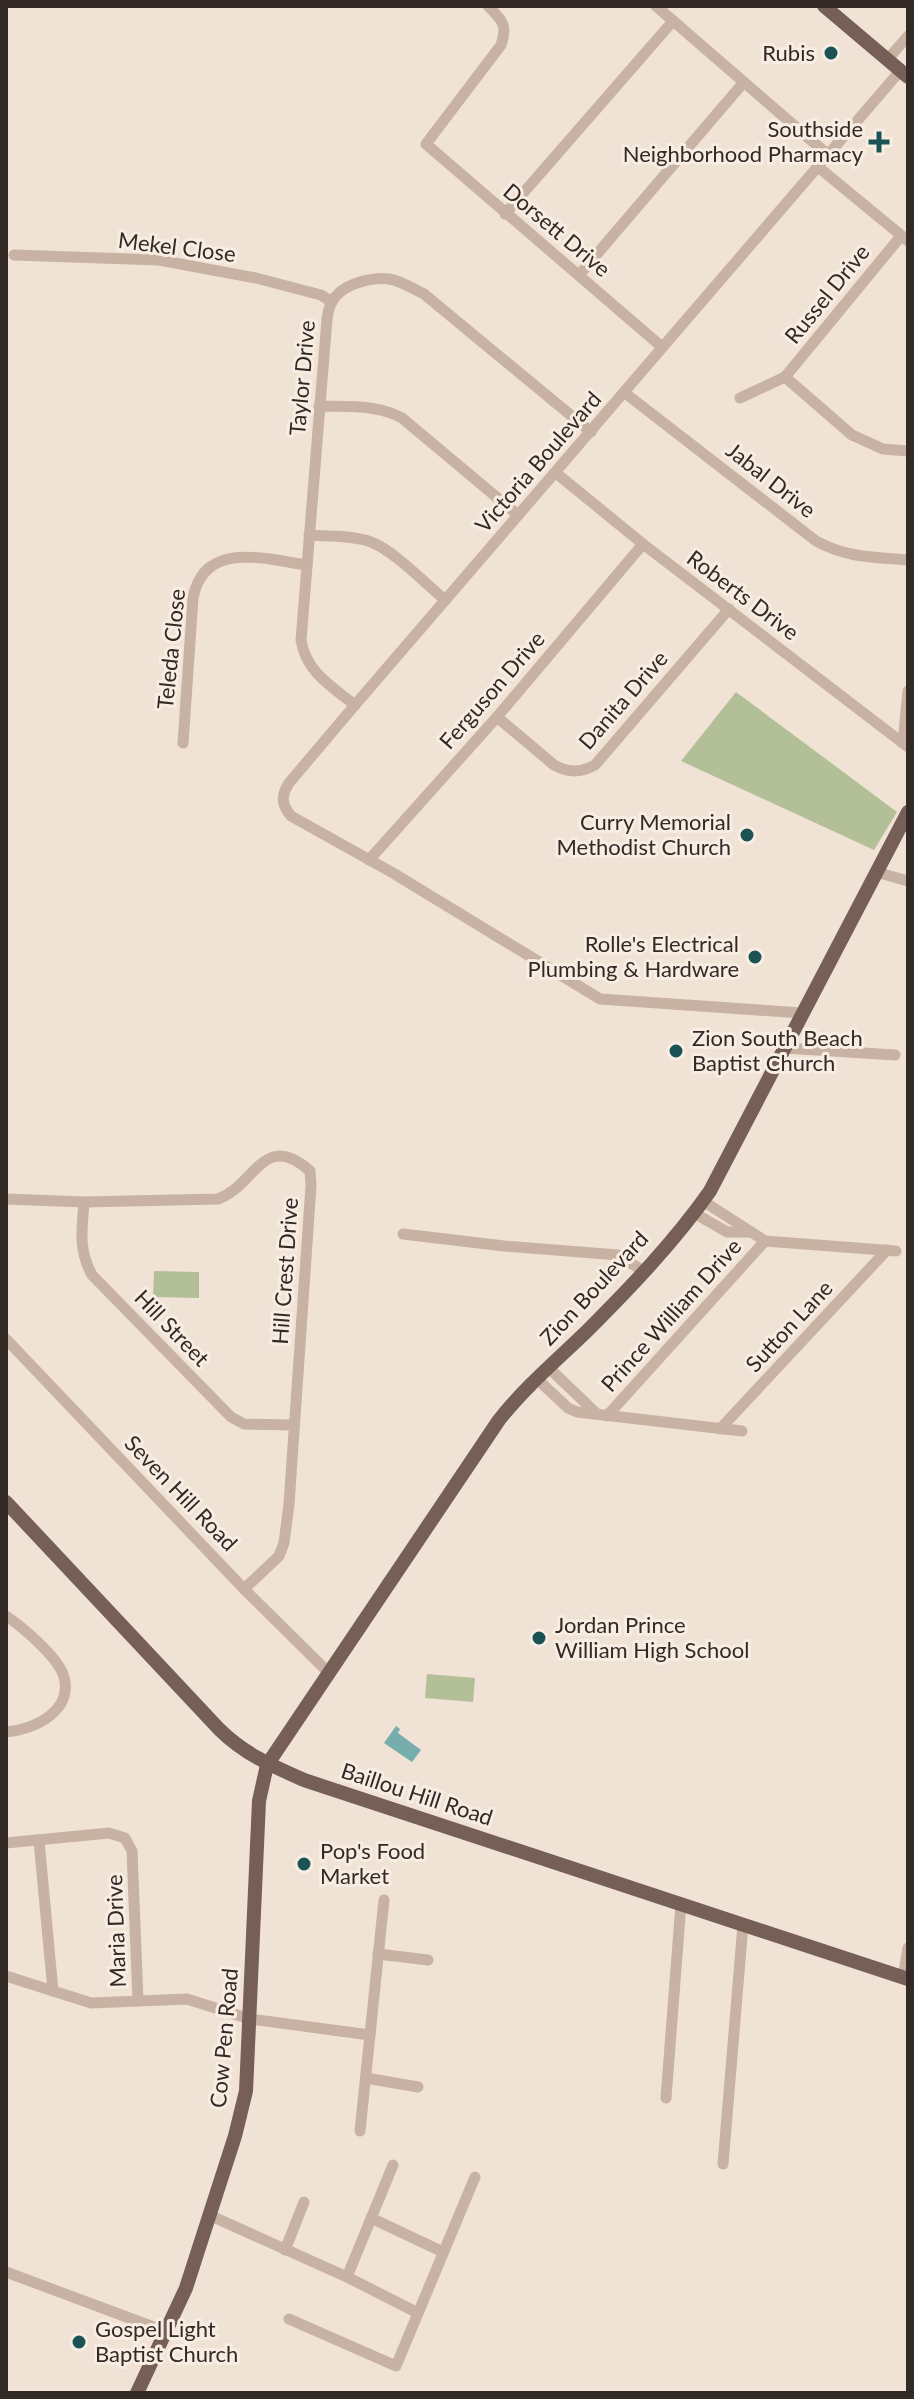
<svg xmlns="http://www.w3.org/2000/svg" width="914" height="2399" font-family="Lato,sans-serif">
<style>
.green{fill:#b3bf97}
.water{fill:#76adad}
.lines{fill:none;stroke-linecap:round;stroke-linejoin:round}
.minor{stroke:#c8b2a3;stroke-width:11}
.major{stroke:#755f56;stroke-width:14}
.poi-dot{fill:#1b5254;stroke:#f8ede2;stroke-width:3}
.labels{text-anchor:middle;stroke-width:6;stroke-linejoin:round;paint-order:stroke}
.poi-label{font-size:22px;fill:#332925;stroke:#f8ede2;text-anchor:end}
.street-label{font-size:22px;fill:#332925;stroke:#f8ede2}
</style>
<rect width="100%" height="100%" fill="#f0e3d6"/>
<g class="green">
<path d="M736,692L897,812L874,850L681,761Z"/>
<path d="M154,1271L199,1272V1298L153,1297Z"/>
<path d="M427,1674L475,1678L473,1702L425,1698Z"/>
</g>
<path class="water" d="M396,1726L400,1729L398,1733L421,1750L412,1762L384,1743Z"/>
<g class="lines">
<g class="minor">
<path d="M488,6C502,20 508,25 501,45L426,144L662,347"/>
<path d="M656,6L827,154"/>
<path d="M887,60L908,36"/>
<path d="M817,166L908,241"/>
<path d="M505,214L673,21"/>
<path d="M901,236L785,377L852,435L883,449L908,451"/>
<path d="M14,255L159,260L256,278L321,295L332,302"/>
<path d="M579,275L744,82"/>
<path d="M625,393L816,541C847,558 874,557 908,560"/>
<path d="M740,398L785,377"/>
<path d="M319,406C347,407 377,404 402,418L518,515"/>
<path d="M556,473L643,544L908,747"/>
<path d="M309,535C328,537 353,535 371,542C393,550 426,584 445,600"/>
<path d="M355,705C331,686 306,672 301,640L327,319C328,311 330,302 336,296C347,283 373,277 389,279C402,281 413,289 424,294L591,432"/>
<path d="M497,717L554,765C569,773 580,773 595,765L729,609"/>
<path d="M183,743L193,598C204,540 264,559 307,565"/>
<path d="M903,743L908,691"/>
<path d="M369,860L497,717L643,544"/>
<path d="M876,872L908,881"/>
<path d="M802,1013L600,999L393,873L291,816C281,804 281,796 289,783L355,705L900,71"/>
<path d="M785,1048L895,1055"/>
<path d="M6,1199L84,1202L218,1199C256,1185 263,1130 310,1171L311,1186L289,1504L284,1543L279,1556L244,1589"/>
<path d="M703,1201L765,1241L896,1251"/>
<path d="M84,1202C82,1230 78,1249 92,1275L231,1417L244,1424L293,1425"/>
<path d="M694,1213L727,1232H751"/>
<path d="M403,1234L504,1246L618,1255L643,1271"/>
<path d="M6,1339L244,1589L329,1673"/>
<path d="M549,1368L597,1414"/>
<path d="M537,1379L568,1408L577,1412L742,1431"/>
<path d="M607,1416L765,1241"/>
<path d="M720,1429L887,1250"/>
<path d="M6,1616C23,1627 56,1656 63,1674C76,1710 34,1730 6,1732"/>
<path d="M39,1841L53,1991"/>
<path d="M6,1843L109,1833L125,1838L132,1851L138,2001"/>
<path d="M378,1954L428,1960"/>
<path d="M6,1976L91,2003L187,1999L250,2019L370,2035"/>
<path d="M903,1978L908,1948"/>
<path d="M366,2078L418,2087"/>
<path d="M666,2098L681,1904"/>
<path d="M360,2131L384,1900"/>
<path d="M723,2164L743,1925"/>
<path d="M209,2215L347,2277L418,2313"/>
<path d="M371,2218L443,2252"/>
<path d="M285,2250L304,2202"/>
<path d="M6,2272L167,2332"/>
<path d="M347,2277L393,2165"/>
<path d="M289,2319L396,2366L475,2177"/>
</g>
<g class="major">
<path d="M824,6L908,77"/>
<path d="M6,1502L219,1729C244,1754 272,1766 304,1780L908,1979"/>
<path d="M137,2393L186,2288L235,2136L246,2091L259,1801L267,1765L499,1420C525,1387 557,1360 587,1331C630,1288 675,1241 710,1191L908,812"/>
</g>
</g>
<g class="poi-dot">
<circle cx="831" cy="53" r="8"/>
<path d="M875 130h8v8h8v8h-8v8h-8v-8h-8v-8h8z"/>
<circle cx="747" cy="835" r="8"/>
<circle cx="755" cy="957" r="8"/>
<circle cx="676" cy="1051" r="8"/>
<circle cx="539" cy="1638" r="8"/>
<circle cx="304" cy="1864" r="8"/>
<circle cx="79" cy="2342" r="8"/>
</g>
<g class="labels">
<g class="poi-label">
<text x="815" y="61">Rubis</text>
<text x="863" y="137">Southside<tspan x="863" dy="25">Neighborhood Pharmacy</tspan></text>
<text x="731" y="830">Curry Memorial<tspan x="731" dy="25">Methodist Church</tspan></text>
<text x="739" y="952">Rolle's Electrical<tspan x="739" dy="25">Plumbing &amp; Hardware</tspan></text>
<text x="692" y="1046" text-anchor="start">Zion South Beach<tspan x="692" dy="25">Baptist Church</tspan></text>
<text x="555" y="1633" text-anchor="start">Jordan Prince<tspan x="555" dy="25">William High School</tspan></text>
<text x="320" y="1859" text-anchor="start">Pop's Food<tspan x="320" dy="25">Market</tspan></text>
<text x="95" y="2337" text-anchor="start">Gospel Light<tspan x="95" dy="25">Baptist Church</tspan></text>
</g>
<g class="street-label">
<text transform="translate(557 230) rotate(40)" y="8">Dorsett Drive</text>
<text transform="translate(177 247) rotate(7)" y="8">Mekel Close</text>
<text transform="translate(827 294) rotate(-51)" y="8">Russel Drive</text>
<text transform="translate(302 378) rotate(-85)" y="8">Taylor Drive</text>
<text transform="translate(538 462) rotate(-49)" y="8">Victoria Boulevard</text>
<text transform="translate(771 480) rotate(38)" y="8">Jabal Drive</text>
<text transform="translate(743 595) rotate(37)" y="8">Roberts Drive</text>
<text transform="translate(171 649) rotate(-84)" y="8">Teleda Close</text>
<text transform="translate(492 690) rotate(-49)" y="8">Ferguson Drive</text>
<text transform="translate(623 700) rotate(-49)" y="8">Danita Drive</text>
<text transform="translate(285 1271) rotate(-86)" y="8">Hill Crest Drive</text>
<text transform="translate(594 1288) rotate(-47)" y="8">Zion Boulevard</text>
<text transform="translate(671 1315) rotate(-48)" y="8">Prince William Drive</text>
<text transform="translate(789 1326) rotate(-47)" y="8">Sutton Lane</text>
<text transform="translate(172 1328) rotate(46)" y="8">Hill Street</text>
<text transform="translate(181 1493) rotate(46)" y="8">Seven Hill Road</text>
<text transform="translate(417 1794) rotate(18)" y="8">Baillou Hill Road</text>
<text transform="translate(116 1931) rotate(-92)" y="8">Maria Drive</text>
<text transform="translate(224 2038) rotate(-85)" y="8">Cow Pen Road</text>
</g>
</g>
<rect width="914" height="2399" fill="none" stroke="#332925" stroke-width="16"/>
</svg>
